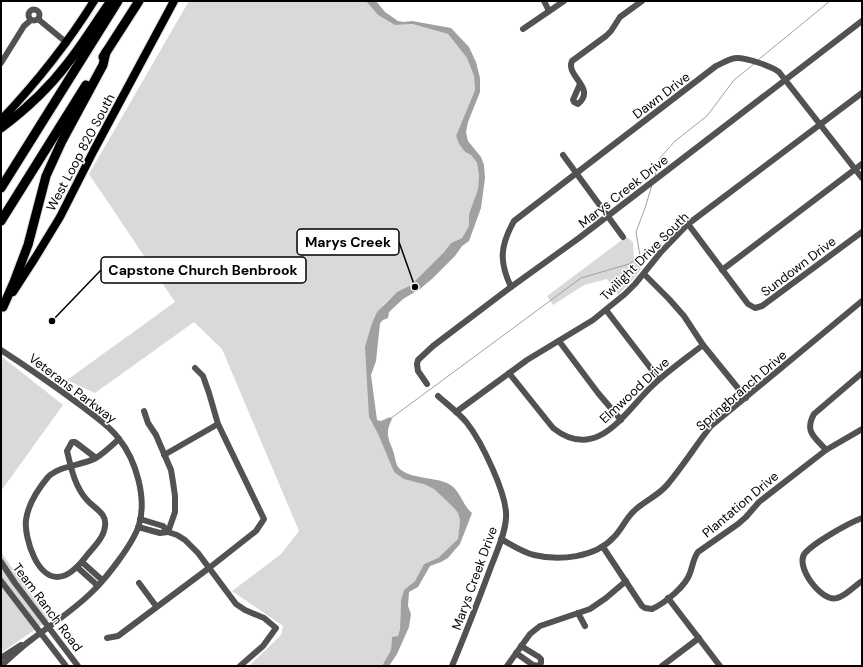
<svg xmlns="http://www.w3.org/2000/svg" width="863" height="667" font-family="'DM Sans',sans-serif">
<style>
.green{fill:#d9d9d9}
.water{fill:#a0a0a0}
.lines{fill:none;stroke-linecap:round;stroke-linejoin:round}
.stream{stroke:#a0a0a0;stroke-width:1}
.major-casing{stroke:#dbdbdb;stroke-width:10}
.highway-casing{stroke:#dbdbdb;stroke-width:11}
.minor{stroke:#525252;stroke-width:6}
.major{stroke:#000;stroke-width:8}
.highway{stroke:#000;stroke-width:9}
.labels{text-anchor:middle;stroke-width:3;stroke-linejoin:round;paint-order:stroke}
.street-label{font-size:13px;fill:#000;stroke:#fff}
.leader{fill:none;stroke:#000;stroke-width:1.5}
.callout-dot{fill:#000;stroke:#fff;stroke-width:1.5}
.callout{fill:#fff;stroke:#000;stroke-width:1.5}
.callout-label{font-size:14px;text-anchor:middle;font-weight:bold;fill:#000}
</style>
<rect width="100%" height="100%" fill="#fff"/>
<g class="green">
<path d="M189,1H366L378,15L395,25L411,24L448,34L467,58L474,76L475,90L456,136L459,144L465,152L471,155L477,163L479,175L478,189L469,214V226L462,238L451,243L444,252L411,285L397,292L383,305L372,323L369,417L378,434L394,472L434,489L454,508L458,513L460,520L458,539L438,558L424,564L415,581L404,590L401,600L400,629L398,636L392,638L391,650L382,666H249L281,635L283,626L232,591L281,554L299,531L222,349L194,322L95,393L67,380L175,302L89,174Z"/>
<path d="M626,237L633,242L634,257L641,269L635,277L618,295L607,279L584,285L553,305L547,296Z"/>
<path d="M1,356L63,405L1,491Z"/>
<path d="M1,552L49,620L1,653Z"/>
</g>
<path class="water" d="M366,1H376L385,12L398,21L404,22L412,21L451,28L469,47L476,62L480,78V92L468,122L466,132L468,141L481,157L484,165L485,178L481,208L469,241L462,246L455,256L433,278L420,289L403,299L389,312L388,318L383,320L380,323L376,361L371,375L377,420L381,421L390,417L392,419C386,431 387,436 392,448C395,454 395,464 399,468C409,479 436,477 449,484C461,491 462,505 472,513L460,544L453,552L448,558L441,562L430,566L418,587L409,592L408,606L411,614L409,627L397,654L389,666H382L391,650L392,637L398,636L400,629L401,600L404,590L415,581L424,564L438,558L458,539L460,520L458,513L454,508L434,489L423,484L404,479L394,472L378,434L369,417L365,347L372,323L377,312L397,292L411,285L444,252L451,243L462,238L469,226V214L478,189L479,175L477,163L471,155L465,152L459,144L456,136L475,90L474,76L467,58L448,34L412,24L395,25L378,15Z"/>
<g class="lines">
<g class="stream">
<path d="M758,60L830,1"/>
<path d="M655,176L660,158L675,141L707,116L734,80L754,64"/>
<path d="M390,419L581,278L629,264L640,256L636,232L645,208L652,185"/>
</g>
<defs>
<g id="major">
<path d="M1,120C37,82 66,46 94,1"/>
<path d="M13,292L35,258L60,217L94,150L174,1"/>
</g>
<g id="highway">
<path d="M103,57L139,1"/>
<path d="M1,128C25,110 48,89 67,64C83,44 96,22 111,1"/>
<path d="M1,188L118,1"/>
<path d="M1,221L86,85"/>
<path d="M3,307L14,282L28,245L46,176L62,141L103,65L106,52"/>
</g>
</defs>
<use href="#major" class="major-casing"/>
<use href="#highway" class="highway-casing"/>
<g class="minor">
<path d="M544,1L549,11"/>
<circle cx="34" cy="15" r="5.5"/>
<path d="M38,19L67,43"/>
<path d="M523,29L564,1"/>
<path d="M1,63L24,26L31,20"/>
<path d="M580,84L573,100L574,102L578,104C597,88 565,76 572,61L606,36L611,31L620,17L642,1"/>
<path d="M563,155L623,237"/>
<path d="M688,224L748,304L755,308L762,306L862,232"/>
<path d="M722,270L862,164"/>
<path d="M644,274L669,299L684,316L703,345L746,398"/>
<path d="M511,287C499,262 500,246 514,221L716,66C723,63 730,58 737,58C747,58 771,66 779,72L862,178"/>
<path d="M606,310L659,379"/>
<path d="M559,341L598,393L621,420"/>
<path d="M1,350C29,368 56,387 83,407C95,417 110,426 119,439C136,460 147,498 139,525C133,544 107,577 93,591C74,610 52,624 31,640C20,648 11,657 1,666"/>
<path d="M509,373L553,428C596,462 623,415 650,388C666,372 685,359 703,345"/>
<path d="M427,384L418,371L417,364L418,360L433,346L511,287L579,238L862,21"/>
<path d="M438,396C448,405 459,413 467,423C481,441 508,495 506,518C505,536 495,555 489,572C477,604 465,635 452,666"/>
<path d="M144,411L148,423L156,435L171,470L173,482L175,496V512L168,532"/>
<path d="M456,412L527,360L593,320L625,294L635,284L661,252L688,224L862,93"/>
<path d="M826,450C815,437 804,432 814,414L862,373"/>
<path d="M164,455L218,424"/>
<path d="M96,458L75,442H72L67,451C71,468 75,487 87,500C95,509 107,513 105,526C104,537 95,546 88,554C82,562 73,573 63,576C38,584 24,538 26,520C28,505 38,489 48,477C60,465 81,466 96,458C104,453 112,445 119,439"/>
<path d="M862,518C847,524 815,542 805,553C794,566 822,603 837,598C846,596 854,586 862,581"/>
<path d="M140,519L163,526L168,532L177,535L185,540L198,553L236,604L245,610L264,618L276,628L263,646L240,666"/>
<path d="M138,527L160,533L168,532"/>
<path d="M501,539C512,545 522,552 534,555C559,561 595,558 614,537C622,529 626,518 634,511C644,501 658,496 667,485C683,466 696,445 711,426L862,301"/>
<path d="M603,547L642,606L645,608L652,609C665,603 686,586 690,573C693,565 693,559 698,552L738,524L746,517L759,502L826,450L862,429"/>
<path d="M1,562L15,583L78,666"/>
<path d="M82,562L102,580"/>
<path d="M77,567L97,585"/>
<path d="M1,581L66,666"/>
<path d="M139,583L156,606"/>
<path d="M668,598L720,666"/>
<path d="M578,613L585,626"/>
<path d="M107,638L118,636L209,568L256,531L264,519L218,424L209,393L203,376L195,368"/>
<path d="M516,653L533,665L538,666L541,663V659L539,657L521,646"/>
<path d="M1,658L21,645"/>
<path d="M507,666L530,634L540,626L590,609L606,598L626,581"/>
<path d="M662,666L699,638"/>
</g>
<use href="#major" class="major"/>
<use href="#highway" class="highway"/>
</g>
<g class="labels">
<g class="street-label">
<text transform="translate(661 95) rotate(-37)" y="5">Dawn Drive</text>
<text transform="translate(80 152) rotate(-62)" y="5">West Loop 820 South</text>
<text transform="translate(623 191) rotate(-38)" y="5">Marys Creek Drive</text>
<text transform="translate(644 256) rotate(-45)" y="5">Twilight Drive South</text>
<text transform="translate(798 266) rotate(-37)" y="5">Sundown Drive</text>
<text transform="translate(73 388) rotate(37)" y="5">Veterans Parkway</text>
<text transform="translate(634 390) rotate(-43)" y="5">Elmwood Drive</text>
<text transform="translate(741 390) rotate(-41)" y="5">Springbranch Drive</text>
<text transform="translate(740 504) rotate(-40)" y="5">Plantation Drive</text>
<text transform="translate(474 578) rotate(-70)" y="5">Marys Creek Drive</text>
<text transform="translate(48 607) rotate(53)" y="5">Team Ranch Road</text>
</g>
</g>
<path class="leader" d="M415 287L399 242M52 321L101 270"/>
<g class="callout-dot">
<circle cx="415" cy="287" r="4"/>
<circle cx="52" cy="321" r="4"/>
</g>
<g class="callout">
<rect x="297" y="229" width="102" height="26" rx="4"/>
<rect x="101" y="257" width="205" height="26" rx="4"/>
</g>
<g class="callout-label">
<text x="348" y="247">Marys Creek</text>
<text x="203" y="275">Capstone Church Benbrook</text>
</g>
<rect width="863" height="667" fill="none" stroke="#000000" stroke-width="4"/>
</svg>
